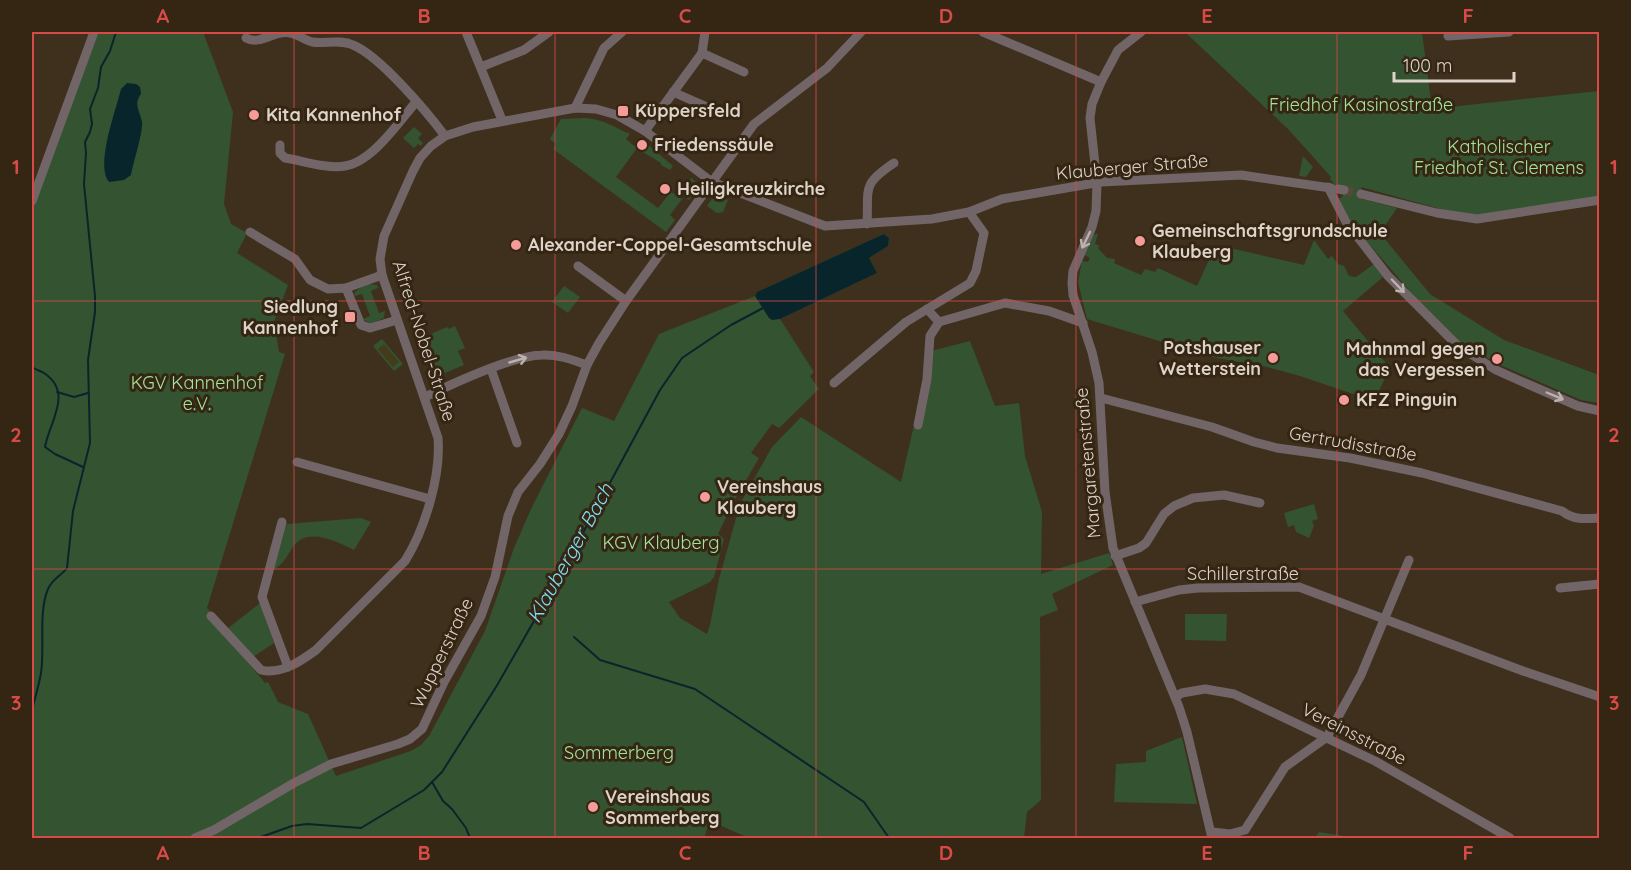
<svg xmlns="http://www.w3.org/2000/svg" width="1631" height="870" font-family="Quicksand,sans-serif">
<style>
.green{fill:#345331}
.sand{fill:#433b1a}
.water{fill:#08252c}
.lines{fill:none;stroke-linecap:round;stroke-linejoin:round}
.stream{stroke:#08252c;stroke-width:2}
.minor-tunnel{stroke:#574838;stroke-width:9;stroke-dasharray:9 4.5;stroke-linecap:butt}
.minor{stroke:#726568;stroke-width:9}
.oneway{stroke:#bdb2ab}
.grid{fill:none;stroke:#d74a48;stroke-width:1.5;stroke-opacity:0.55}
.poi-dot{fill:#f59b98;stroke:#352614;stroke-width:2}
.labels{text-anchor:middle;stroke-width:6;stroke-linejoin:round;paint-order:stroke}
.park-label{font-size:18px;fill:#a1e49a;stroke:#352614}
.poi-label{font-size:18px;font-weight:bold;fill:#ddd3c8;stroke:#352614;text-anchor:start}
.street-label{font-size:18px;fill:#ddd3c8;stroke:#352614}
.water-label{font-size:20px;font-style:italic;fill:#7edcf6;stroke:#352614}
.neatline{fill:none;stroke:#d74a48;stroke-width:2}
.grid-label{font-size:20px;text-anchor:middle;font-weight:bold;fill:#d74a48}
</style>
<rect width="100%" height="100%" fill="#3f301e"/>
<g class="green">
<path d="M97,32H203L233,112L224,204L231,224L247,233L237,253L288,285L274,322L279,352L285,354L207,608L227,629L260,603L274,643L247,661L265,683L268,682L278,702L308,714L336,776L411,751L421,745L429,736L485,631L514,548L531,509L582,408L614,421L659,334L755,296L757,292L884,234L889,238L888,246L869,258L877,273L780,319L814,372L810,376L819,389L779,428L772,424L751,453L759,458L735,499L718,534L724,539L714,577L710,582L669,602L680,618L707,634L710,625L719,579L740,504L772,447L801,417L901,482L931,351L970,341L995,406L1019,403L1025,456L1042,512L1041,574L1109,553L1113,565L1052,594L1058,610L1040,617L1041,800L1027,812L1024,838H749L710,821L704,838H32V211Z"/>
<path d="M1185,32H1422L1432,109L1599,91V197L1475,216L1437,208L1361,187L1362,199L1397,208L1380,233L1430,294L1504,340L1599,375V403L1581,400L1498,364L1463,344L1440,326L1363,237L1350,220L1339,199L1343,196L1330,179L1331,177L1289,130Z"/>
<path d="M586,118C606,120 615,128 630,134L626,139L634,146L641,139L673,166L670,170L661,165V163L643,152L642,149L637,148L616,177L658,208L671,192L682,199L670,215L675,220L666,232L553,149L556,144L550,139L561,119Z"/>
<path d="M414,127L422,134L418,138L423,143L421,146L418,144L414,148L403,138Z"/>
<path d="M1303,156L1313,167L1306,177L1299,176Z"/>
<path d="M691,178L700,185L689,200L680,193Z"/>
<path d="M721,197L728,200L723,212L717,213L707,206L712,199Z"/>
<path d="M1096,234H1098L1095,244L1100,246L1098,248L1107,258L1115,259L1114,263L1141,275L1145,269L1155,272L1158,268L1197,286L1214,249H1216L1217,245L1304,265L1314,240L1328,259L1332,256L1338,264L1344,266L1349,276L1356,277L1374,264L1383,277L1343,311L1390,368L1374,401L1300,376L1267,367L1212,357L1087,319L1078,282L1082,261L1088,262L1090,258L1084,255L1093,235Z"/>
<path d="M368,284L377,285L378,288L371,291L379,313L385,311L384,318L370,324L363,319L370,316L362,294L355,296L354,293L361,287Z"/>
<path d="M564,286L580,297L568,313L552,302Z"/>
<path d="M455,326L465,348L458,351L464,365L435,377L419,339L447,327L449,329Z"/>
<path d="M382,339L403,364L394,371L373,346Z"/>
<path d="M1314,504L1318,519L1312,521L1314,526L1309,538L1296,532L1294,525L1288,527L1284,513Z"/>
<path d="M361,518L371,522L354,550C337,542 308,526 293,547C286,557 284,564 272,571L283,528L287,524Z"/>
<path d="M1185,614H1227L1226,641L1185,640Z"/>
<path d="M1182,737L1197,804L1114,802L1116,764L1146,762V751Z"/>
<path d="M1319,832L1357,838H1315Z"/>
</g>
<path class="sand" d="M384,344L399,362L393,367L378,349Z"/>
<g class="water">
<path d="M127,83L136,84L140,87L141,94C133,105 140,110 142,122C143,133 133,163 131,175L124,180L109,182C95,165 116,110 121,89Z"/>
<path d="M884,234L889,238L888,246L869,258L877,273L780,319L772,320L769,318L755,296L757,292Z"/>
</g>
<g class="lines">
<g class="stream">
<path d="M32,367C36,370 41,371 44,373C74,393 49,422 45,447L55,454L83,467"/>
<path d="M57,392L74,397L88,393"/>
<path d="M574,637L600,660L695,689L864,802L889,838"/>
<path d="M32,710C35,698 39,685 41,673C45,647 38,613 48,589C52,579 61,576 67,568L73,511L90,443L88,360L95,312V296L84,184L86,153L85,142L90,132L92,124L90,109L98,88L101,67L110,51L116,32"/>
<path d="M432,782L443,801L452,809L466,828L470,838"/>
<path d="M258,838L292,826L307,824L361,828L424,790L442,772L496,687L557,581L660,390L682,358L731,325L763,308"/>
</g>
<path class="minor-tunnel" d="M1344,190L1361,194"/>
<g class="minor">
<path d="M466,32L502,120"/>
<path d="M983,32L1101,82"/>
<path d="M1141,32L1118,50L1101,82L1092,104L1090,118L1097,183L1096,211L1092,227L1073,271L1072,283L1073,295L1092,352L1099,383L1105,492L1113,548L1179,707L1187,732L1212,838"/>
<path d="M1448,36L1509,32"/>
<path d="M246,38C261,46 275,29 290,33C298,34 304,40 312,42C325,44 340,39 353,45C380,56 427,112 445,136"/>
<path d="M702,53L744,72"/>
<path d="M481,67L524,50L549,32"/>
<path d="M673,92L714,110"/>
<path d="M575,108L604,48L622,32"/>
<path d="M645,131L702,53L705,32"/>
<path d="M280,145V153L285,158C304,161 327,169 345,166C372,162 399,122 416,102"/>
<path d="M1328,187L1346,222L1388,276L1458,346L1496,370L1516,379L1578,406L1600,411"/>
<path d="M1338,189L1344,190"/>
<path d="M1361,194L1437,213L1477,219L1600,200"/>
<path d="M32,201L94,32"/>
<path d="M867,224C869,188 861,185 894,163"/>
<path d="M250,232L295,259L310,280L328,289L346,288L382,275"/>
<path d="M578,266L626,301"/>
<path d="M346,288L361,325L370,328L397,320"/>
<path d="M939,322L1005,303L1049,311L1083,323"/>
<path d="M491,369L517,443"/>
<path d="M834,383L906,322L970,283L976,271L984,233L969,212"/>
<path d="M425,397C454,383 511,356 542,355C557,354 573,360 587,365"/>
<path d="M1101,398L1212,427L1254,442L1277,448L1350,458L1422,473L1562,511C1573,520 1585,519 1600,518"/>
<path d="M918,425L927,379L930,336L939,322L927,309"/>
<path d="M297,462L430,499"/>
<path d="M282,522L262,597L288,667"/>
<path d="M1115,556L1139,548L1146,543L1164,514L1174,506L1193,498L1224,495L1260,503"/>
<path d="M1560,588L1600,584"/>
<path d="M1135,602L1179,590L1198,588L1299,587L1523,671L1600,697"/>
<path d="M211,616L261,670C281,675 301,661 316,650L405,561C425,529 441,476 438,438L382,275L380,259L384,236L413,171L420,158L431,146L445,136L473,127L575,108L596,109L617,115L645,131L712,182L825,226L932,219L969,212L1002,199L1101,182L1241,175L1331,188"/>
<path d="M1175,697L1182,693L1205,689L1234,694L1375,761L1510,838"/>
<path d="M1212,832L1230,834L1245,830L1285,767L1327,737L1361,675L1409,560"/>
<path d="M195,838L214,830L294,783L331,764L398,744L410,739L422,729L444,682L481,616L495,577L508,516L518,492L540,464L559,434L572,406L587,365L599,343L626,301L754,124L827,68L861,32"/>
</g>
</g>
<defs><path id="oneway-shaft" d="M-6 0H5M1.5-3L5.5 0L1.5 3" fill="none" stroke-width="1.6" stroke-linecap="round" stroke-linejoin="round" transform="scale(1.5)"/></defs>
<g class="oneway">
<use href="#oneway-shaft" transform="translate(1086 240) rotate(116)"/>
<use href="#oneway-shaft" transform="translate(1398 286) rotate(46)"/>
<use href="#oneway-shaft" transform="translate(518 360) rotate(-16)"/>
<use href="#oneway-shaft" transform="translate(1555 396) rotate(23)"/>
</g>
<path class="grid" d="M294,32V838M555,32V838M816,32V838M1076,32V838M1337,32V838M32,301H1600M32,569H1600"/>
<g class="poi-dot">
<rect x="617" y="105" width="12" height="12" rx="3"/>
<circle cx="254" cy="115" r="6"/>
<circle cx="642" cy="145" r="6"/>
<circle cx="665" cy="189" r="6"/>
<circle cx="1140" cy="241" r="6"/>
<circle cx="516" cy="245" r="6"/>
<rect x="344" y="311" width="12" height="12" rx="3"/>
<circle cx="1273" cy="358" r="6"/>
<circle cx="1497" cy="359" r="6"/>
<circle cx="1344" cy="400" r="6"/>
<circle cx="705" cy="497" r="6"/>
<circle cx="593" cy="807" r="6"/>
</g>
<g class="labels">
<g class="park-label">
<text x="1361" y="111">Friedhof Kasinostraße</text>
<text x="1499" y="153">Katholischer<tspan x="1499" dy="21">Friedhof St. Clemens</tspan></text>
<text x="197" y="389">KGV Kannenhof<tspan x="197" dy="21">e.V.</tspan></text>
<text x="661" y="549">KGV Klauberg</text>
<text x="619" y="759">Sommerberg</text>
</g>
<g class="poi-label">
<text x="635" y="117">Küppersfeld</text>
<text x="266" y="121">Kita Kannenhof</text>
<text x="654" y="151">Friedenssäule</text>
<text x="677" y="195">Heiligkreuzkirche</text>
<text x="1152" y="237">Gemeinschaftsgrundschule<tspan x="1152" dy="21">Klauberg</tspan></text>
<text x="528" y="251">Alexander-Coppel-Gesamtschule</text>
<text x="338" y="313" text-anchor="end">Siedlung<tspan x="338" dy="21">Kannenhof</tspan></text>
<text x="1261" y="354" text-anchor="end">Potshauser<tspan x="1261" dy="21">Wetterstein</tspan></text>
<text x="1485" y="355" text-anchor="end">Mahnmal gegen<tspan x="1485" dy="21">das Vergessen</tspan></text>
<text x="1356" y="406">KFZ Pinguin</text>
<text x="717" y="493">Vereinshaus<tspan x="717" dy="21">Klauberg</tspan></text>
<text x="605" y="803">Vereinshaus<tspan x="605" dy="21">Sommerberg</tspan></text>
</g>
<g class="street-label">
<text transform="translate(1132 167) rotate(-5)" y="6">Klauberger Straße</text>
<text transform="translate(424 341) rotate(72)" y="6">Alfred-Nobel-Straße</text>
<text transform="translate(1353 444) rotate(10)" y="6">Gertrudisstraße</text>
<text transform="translate(1088 463) rotate(-95)" y="6">Margaretenstraße</text>
<text x="1243" y="580">Schillerstraße</text>
<text transform="translate(442 653) rotate(-64)" y="6">Wupperstraße</text>
<text transform="translate(1354 734) rotate(27)" y="6">Vereinsstraße</text>
</g>
<g class="water-label">
<text transform="translate(570 553) rotate(-61)" y="7">Klauberger Bach</text>
</g>
</g>
<rect width="1631" height="870" fill="none" stroke="#352614" stroke-width="66"/>
<path d="M1394 72v9h120v-9" fill="none" stroke="#ddd3c8" stroke-width="3"/>
<text x="1403" y="72" font-size="18" fill="#ddd3c8" stroke="#352614" stroke-width="4.5" paint-order="stroke">100 m</text>
<rect x="33" y="33" width="1565" height="804" class="neatline"/>
<g class="grid-label">
<text x="163" y="23">A</text>
<text x="424" y="23">B</text>
<text x="685" y="23">C</text>
<text x="946" y="23">D</text>
<text x="1207" y="23">E</text>
<text x="1468" y="23">F</text>
<text x="16" y="174">1</text>
<text x="1614" y="174">1</text>
<text x="16" y="442">2</text>
<text x="1614" y="442">2</text>
<text x="16" y="710">3</text>
<text x="1614" y="710">3</text>
<text x="163" y="860">A</text>
<text x="424" y="860">B</text>
<text x="685" y="860">C</text>
<text x="946" y="860">D</text>
<text x="1207" y="860">E</text>
<text x="1468" y="860">F</text>
</g>
</svg>
